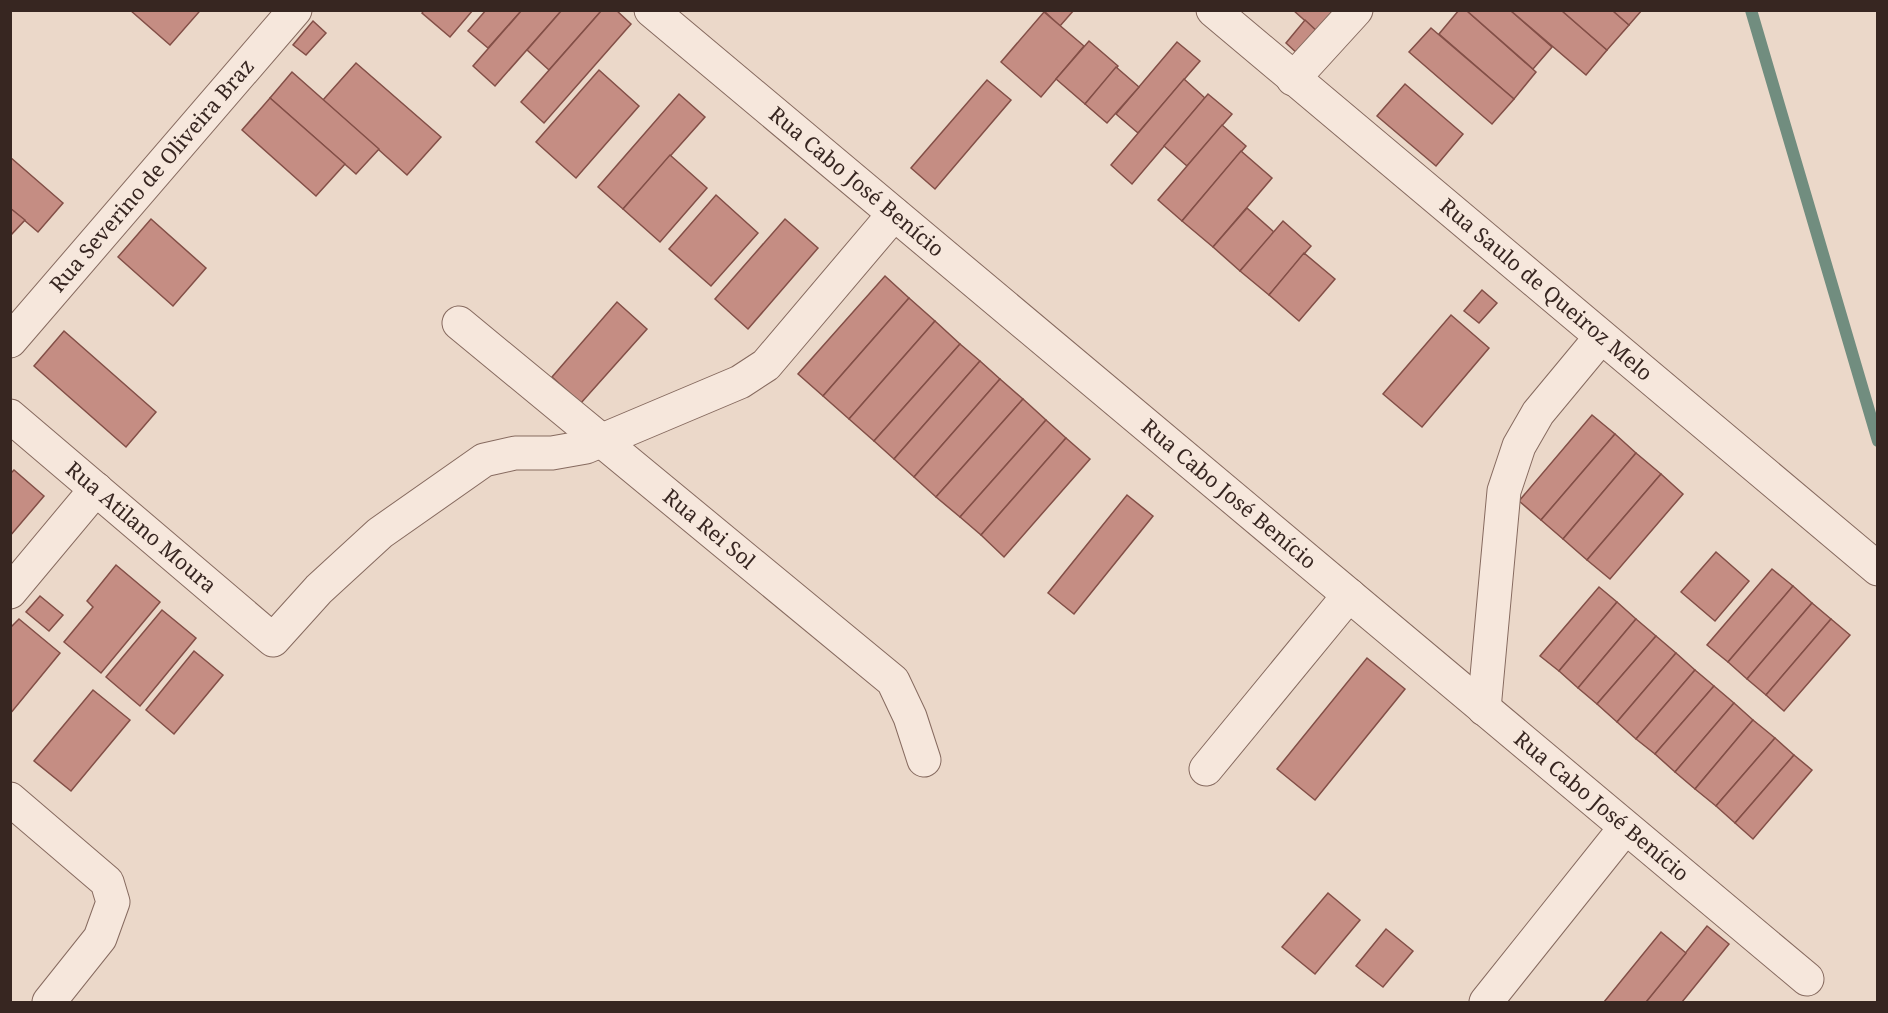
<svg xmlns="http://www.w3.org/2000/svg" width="1888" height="1013" font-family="'Noto Serif',serif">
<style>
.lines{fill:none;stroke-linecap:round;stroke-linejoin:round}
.stream{stroke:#718d7f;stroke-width:12}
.building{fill:#c58d83;stroke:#834f47;stroke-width:1.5}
.minor-casing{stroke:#866a5f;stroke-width:35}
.minor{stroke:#f6e7dc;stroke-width:33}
.labels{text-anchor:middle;stroke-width:6;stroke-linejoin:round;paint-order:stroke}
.street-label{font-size:21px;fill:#372621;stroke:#f3e4d8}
</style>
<rect width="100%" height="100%" fill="#ebd8c9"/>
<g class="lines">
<path class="stream" d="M1751,10L1878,441"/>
</g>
<g class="building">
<path d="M130,10H198L199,12L170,45Z"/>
<path d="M424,10H473L450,37L422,13Z"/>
<path d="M486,10H522L488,48L468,31Z"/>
<path d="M522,10H562L495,86L473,66Z"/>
<path d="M562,10H602L549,70L527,50Z"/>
<path d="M602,10H616L631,24L544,123L521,102Z"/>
<path d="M1043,10H1074L1060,26Z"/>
<path d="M1293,10H1340L1320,34Z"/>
<path d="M1459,10H1466L1536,72L1514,99L1439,34Z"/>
<path d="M1466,10H1510L1552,47L1533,69Z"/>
<path d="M1510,10H1561L1607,50L1586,75Z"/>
<path d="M1561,10H1612L1629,25L1607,50Z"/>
<path d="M1612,10H1642L1629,25Z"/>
<path d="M1044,12L1084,46L1041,97L1001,62Z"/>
<path d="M1305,20L1320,34L1300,56L1286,43Z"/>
<path d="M313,21L326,33L306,55L293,45Z"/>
<path d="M1431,28L1514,99L1492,124L1409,52Z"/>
<path d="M1089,41L1118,66L1085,104L1056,79Z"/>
<path d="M1177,42L1200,61L1138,133L1116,114Z"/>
<path d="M356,63L441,137L407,175L323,100Z"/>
<path d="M1116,67L1139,87L1107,123L1085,104Z"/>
<path d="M599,70L639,106L576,178L536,142Z"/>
<path d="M292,72L379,149L356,174L270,98Z"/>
<path d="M1184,79L1205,98L1132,184L1111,165Z"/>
<path d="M987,80L1011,100L935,189L911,168Z"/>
<path d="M1405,84L1463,134L1436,166L1377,116Z"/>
<path d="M679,94L705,117L623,209L598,187Z"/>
<path d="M1208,94L1232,114L1187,166L1164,146Z"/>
<path d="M270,98L345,164L316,196L242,130Z"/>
<path d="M1222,125L1246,146L1182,221L1158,200Z"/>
<path d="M1241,151L1272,178L1213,247L1182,221Z"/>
<path d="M670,155L707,188L660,242L623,209Z"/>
<path d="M10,157L63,203L38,232L10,208Z"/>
<path d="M716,195L758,233L711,286L669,249Z"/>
<path d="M10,208L25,220L10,236Z"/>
<path d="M1247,208L1274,232L1240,271L1213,247Z"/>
<path d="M151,219L206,268L173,306L118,257Z"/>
<path d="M785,219L818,248L748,329L715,299Z"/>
<path d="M1283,221L1311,246L1269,295L1240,271Z"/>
<path d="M1304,253L1335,279L1299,321L1269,295Z"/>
<path d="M885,276L909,298L823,396L798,374Z"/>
<path d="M1482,290L1497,303L1479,323L1464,311Z"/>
<path d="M909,298L935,321L849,419L823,396Z"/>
<path d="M617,302L647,329L581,403L552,377Z"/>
<path d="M1451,315L1489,348L1422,427L1383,394Z"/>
<path d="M935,321L960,344L874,441L849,419Z"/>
<path d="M64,331L156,412L126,447L34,366Z"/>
<path d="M960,344L980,361L894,459L874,441Z"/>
<path d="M980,361L1000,379L914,477L894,459Z"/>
<path d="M1000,379L1023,399L936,497L914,477Z"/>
<path d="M1023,399L1046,420L960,517L936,497Z"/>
<path d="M1592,415L1615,434L1541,520L1519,501Z"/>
<path d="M1046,420L1066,438L981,535L960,517Z"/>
<path d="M1615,434L1636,453L1563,539L1541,520Z"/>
<path d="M1066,438L1090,459L1004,557L981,535Z"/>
<path d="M1636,453L1661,474L1587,560L1563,539Z"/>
<path d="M14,470L44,496L10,536V474Z"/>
<path d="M1661,474L1683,494L1610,579L1587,560Z"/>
<path d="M1127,495L1153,516L1074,614L1048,593Z"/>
<path d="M1716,552L1749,581L1715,621L1681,592Z"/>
<path d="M116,565L160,602L101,673L64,642L93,607L87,601Z"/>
<path d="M1772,569L1793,586L1728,662L1707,645Z"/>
<path d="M1793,586L1812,603L1747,679L1728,662Z"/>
<path d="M1599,587L1617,602L1559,671L1540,656Z"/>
<path d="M40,596L63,615L49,631L26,612Z"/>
<path d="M1617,602L1636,619L1578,688L1559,671Z"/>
<path d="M1812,603L1831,619L1766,695L1747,679Z"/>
<path d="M162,610L196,638L140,706L106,677Z"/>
<path d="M19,619L60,653L10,714V628Z"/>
<path d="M1636,619L1656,636L1597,704L1578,688Z"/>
<path d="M1831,619L1850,635L1784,711L1766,695Z"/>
<path d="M1656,636L1676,653L1617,722L1597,704Z"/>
<path d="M194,651L223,675L174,734L146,710Z"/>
<path d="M1676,653L1695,670L1636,739L1617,722Z"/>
<path d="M1367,658L1405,689L1315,800L1277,769Z"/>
<path d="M1695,670L1714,686L1655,754L1636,739Z"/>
<path d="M1714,686L1734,703L1675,772L1655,754Z"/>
<path d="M93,690L130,720L71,791L34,761Z"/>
<path d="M1734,703L1753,720L1695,789L1675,772Z"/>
<path d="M1753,720L1775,738L1716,806L1695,789Z"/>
<path d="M1775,738L1794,755L1735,823L1716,806Z"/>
<path d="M1794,755L1812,770L1753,839L1735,823Z"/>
<path d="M1328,893L1360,920L1315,974L1282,947Z"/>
<path d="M1707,926L1729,944L1682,1002H1646Z"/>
<path d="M1386,929L1413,951L1383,987L1356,966Z"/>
<path d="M1661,932L1686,953L1646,1002H1604Z"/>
</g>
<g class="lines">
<defs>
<g id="minor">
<path id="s1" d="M651,10L1807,979"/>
<path id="s2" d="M1213,10L1878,569"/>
<path d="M1293,79L1356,10"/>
<path id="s3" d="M459,323L893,681L910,717L924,760"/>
<path id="s4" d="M10,341L295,10"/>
<path id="s5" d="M10,416L273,640L319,589L380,533L484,460L515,453H552L586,447L740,382L766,365L894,214"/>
<path d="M10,592L96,489"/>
<path d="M1484,709L1504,491L1519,446L1538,413L1601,337"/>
<path d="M1206,769L1349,595"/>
<path d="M10,799L107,882L113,902L100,938L49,1002"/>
<path d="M1486,1002L1625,828"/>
</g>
</defs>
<use href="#minor" class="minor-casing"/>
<use href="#minor" class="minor"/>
</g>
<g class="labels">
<g class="street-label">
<text dy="7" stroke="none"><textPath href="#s4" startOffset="218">Rua Severino de Oliveira Braz</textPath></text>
<text dy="7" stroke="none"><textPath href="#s1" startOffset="268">Rua Cabo José Benício</textPath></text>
<text dy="7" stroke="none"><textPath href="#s2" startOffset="435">Rua Saulo de Queiroz Melo</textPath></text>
<text dy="7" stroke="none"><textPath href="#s1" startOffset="754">Rua Cabo José Benício</textPath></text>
<text dy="7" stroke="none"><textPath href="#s5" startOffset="172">Rua Atilano Moura</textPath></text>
<text dy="7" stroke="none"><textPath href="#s3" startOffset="324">Rua Rei Sol</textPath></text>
<text dy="7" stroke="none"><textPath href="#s1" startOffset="1240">Rua Cabo José Benício</textPath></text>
</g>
</g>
<rect width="1888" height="1013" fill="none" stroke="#372621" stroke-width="24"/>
</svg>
